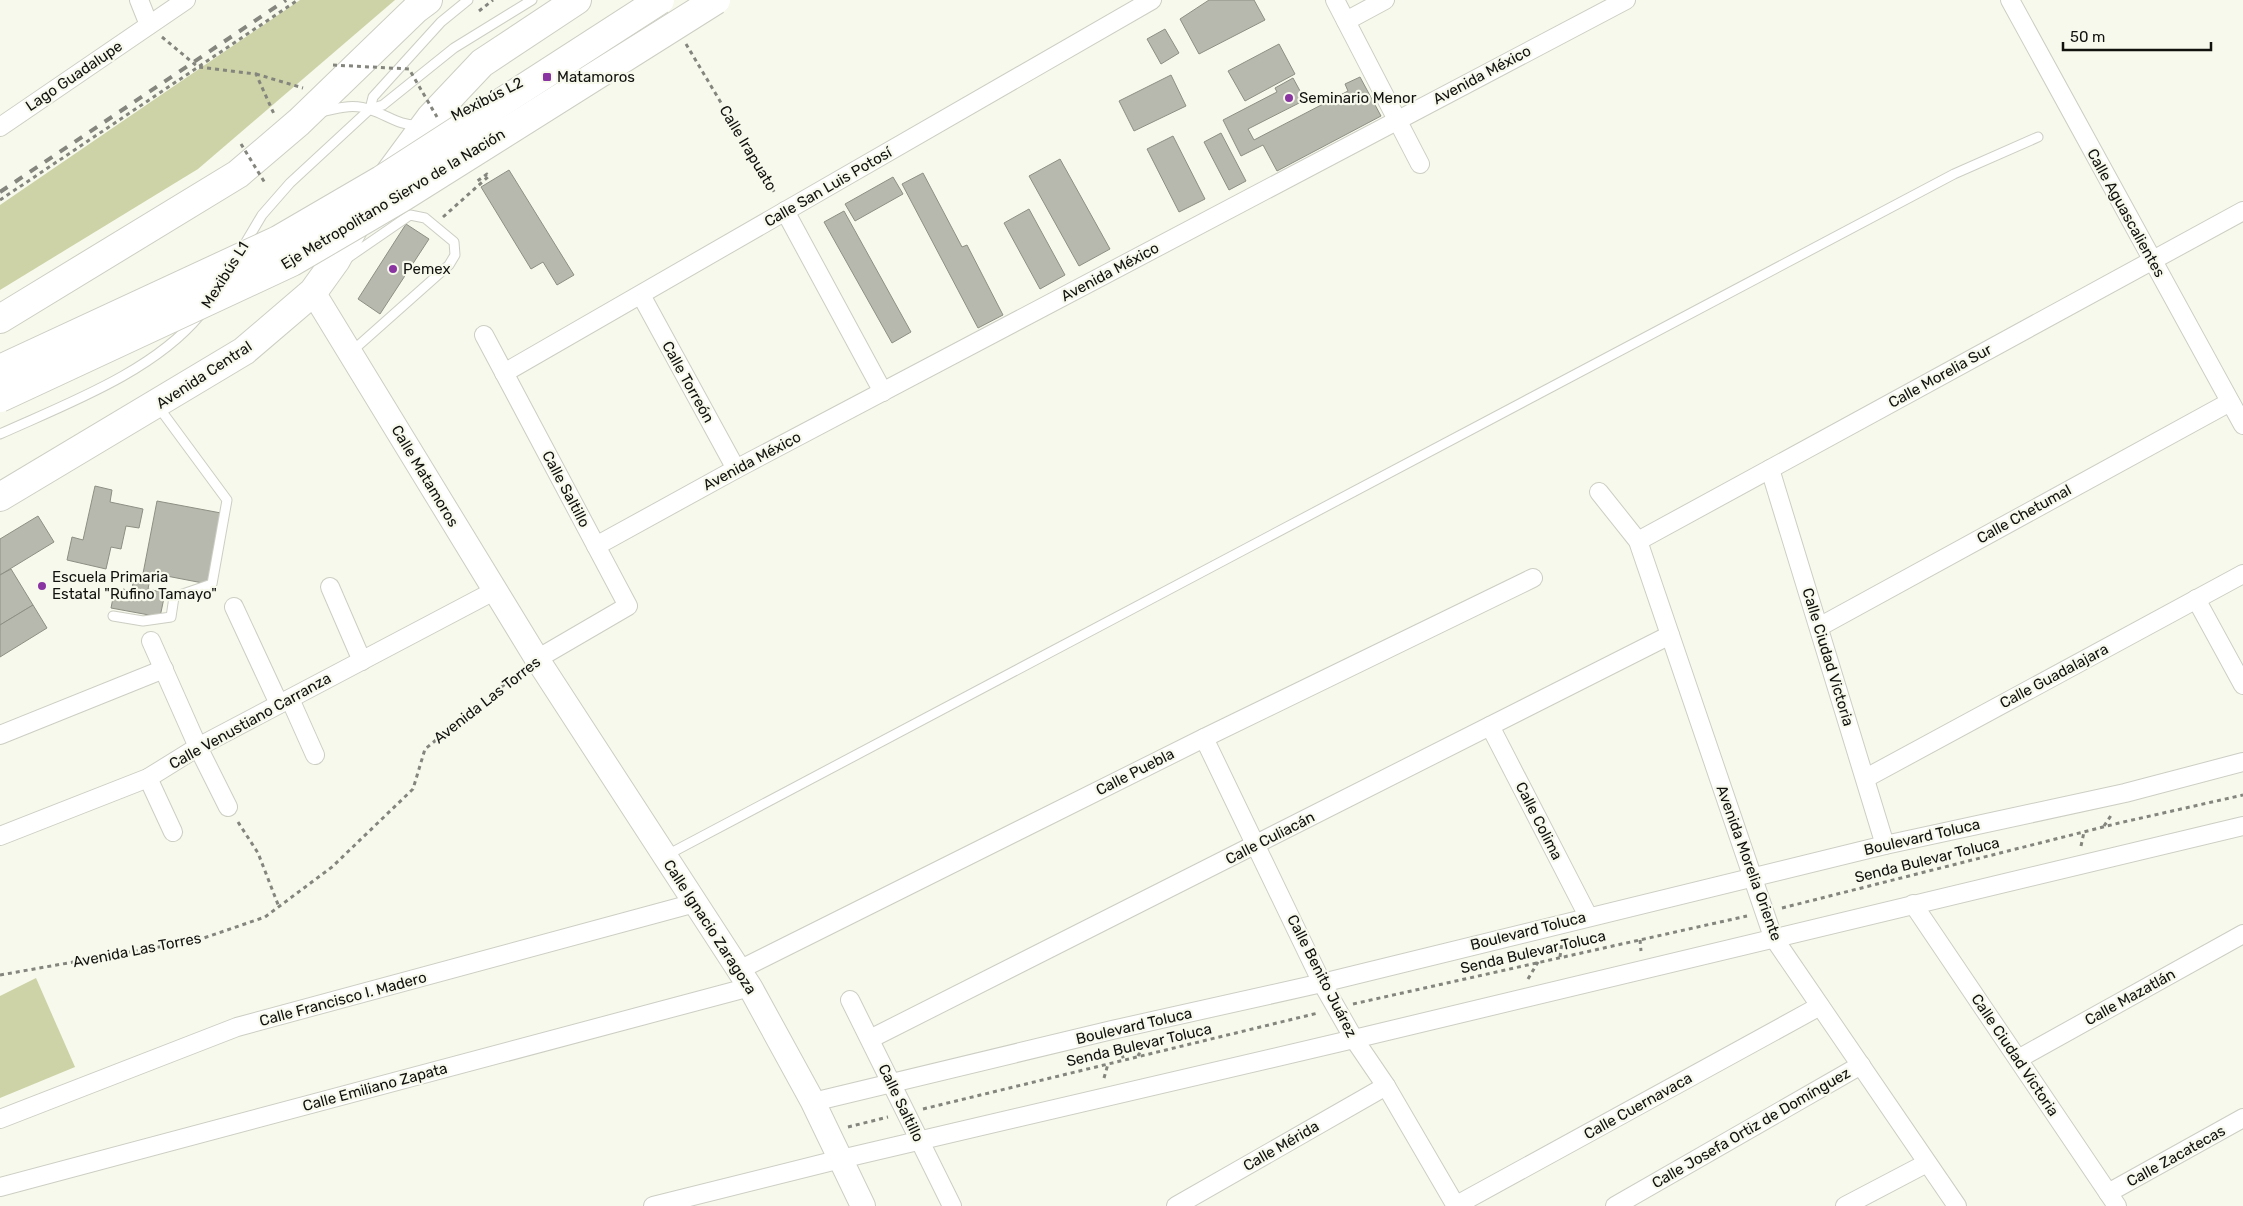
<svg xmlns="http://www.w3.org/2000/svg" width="2243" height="1206" font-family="Rubik,sans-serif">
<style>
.green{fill:#cdd3a6}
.building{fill:#b8b9ae;stroke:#8e8f84}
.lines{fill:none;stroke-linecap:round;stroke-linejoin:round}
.lane-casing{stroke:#cdcec3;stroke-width:11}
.street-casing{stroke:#cdcec3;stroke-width:20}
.secondary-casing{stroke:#cdcec3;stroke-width:26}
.highway-casing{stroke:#cdcec3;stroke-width:30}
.path{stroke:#84857d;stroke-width:3;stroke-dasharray:4 4;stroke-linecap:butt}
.lane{stroke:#fff;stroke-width:9}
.street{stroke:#fff;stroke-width:18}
.secondary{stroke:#fff;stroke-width:24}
.highway{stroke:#fff;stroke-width:28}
.rail{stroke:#85867e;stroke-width:4;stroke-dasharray:9 9;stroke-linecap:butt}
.highway-bridge-casing{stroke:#cdcec3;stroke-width:30;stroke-linecap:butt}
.path-bridge{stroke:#84857d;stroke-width:3;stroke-dasharray:4 4;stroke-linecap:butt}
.highway-bridge{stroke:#fff;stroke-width:28}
.poi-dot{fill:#8a34a2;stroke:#f7f9ed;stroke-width:2}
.labels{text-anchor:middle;stroke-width:4.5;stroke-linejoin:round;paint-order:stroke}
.street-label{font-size:15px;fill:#11120e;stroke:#f7f9ed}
.poi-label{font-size:15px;fill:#11120e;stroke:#f7f9ed;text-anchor:start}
</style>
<rect width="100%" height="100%" fill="#f7f9ed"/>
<g class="green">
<path d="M300,0H395L198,169L0,290V205Z"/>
<path d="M36,978L75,1067L0,1098V996Z"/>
</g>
<g class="building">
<path d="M1209,0H1254L1265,20L1199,54L1180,19Z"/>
<path d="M1165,29L1179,53L1161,64L1147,39Z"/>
<path d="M1279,44L1295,74L1245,101L1228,71Z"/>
<path d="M1171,75L1186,106L1134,131L1119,101Z"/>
<path d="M1360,77L1381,116L1277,171L1263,145L1241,156L1223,120L1277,92L1275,88L1293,78L1305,100L1248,129L1254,140L1348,91L1345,84Z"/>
<path d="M1221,133L1246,181L1229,190L1204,142Z"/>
<path d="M1173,136L1205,199L1179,212L1147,149Z"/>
<path d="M1060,159L1110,249L1079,266L1029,176Z"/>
<path d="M509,170L574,275L557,285L543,262L531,269L481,187Z"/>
<path d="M923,173L962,247L967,245L1003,315L978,328L902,184Z"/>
<path d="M893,177L903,194L855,221L845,204Z"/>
<path d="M1029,209L1065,275L1040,289L1004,223Z"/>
<path d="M844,211L911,332L892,343L824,222Z"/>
<path d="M406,224L429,239L380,314L358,299Z"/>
<path d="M95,486L112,490L110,502L143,509L139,528L126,526L121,549L111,547L106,569L67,560L72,537L83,540Z"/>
<path d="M157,501L221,513L208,584L151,573L148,589L165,593L160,617L111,608L113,598L121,599L123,589L132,591L133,582L141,584Z"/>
<path d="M38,516L54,542L0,575V539Z"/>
<path d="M11,569L33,605L0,625V575Z"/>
<path d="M33,605L47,628L0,657V625Z"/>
</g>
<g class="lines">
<defs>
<g id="lane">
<path d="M370,109L373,97L441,22L468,0"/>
<path d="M321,112C338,108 354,103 371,110C387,115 400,126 418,125"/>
<path d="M436,123L465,110"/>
<path d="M243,247L262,215L290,183L370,109L383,105L454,48L532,0"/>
<path d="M349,257L410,215L425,218L454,242L455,255L449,265L350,353"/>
<path d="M0,434C66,404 153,372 200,315"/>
<path d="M113,616L143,621L171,617L174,597L212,584L227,500L157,405"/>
<path d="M667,855L1954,174L2038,137"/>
</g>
<g id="street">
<path d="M139,0L149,25"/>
<path d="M1335,0L1420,164"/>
<path d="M2010,0L2243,425"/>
<path d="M1346,21L1385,0"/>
<path d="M0,127L186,0"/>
<path d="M785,211L883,392"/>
<path d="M641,295L736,469"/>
<path d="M484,335L628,606L537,659"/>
<path d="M504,373L1152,0"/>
<path d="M1770,469L1885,845"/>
<path d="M1599,492L1638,541L1773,937L1957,1206"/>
<path d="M1638,541L2243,211"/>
<path d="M596,546L736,469L1626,0"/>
<path d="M330,587L362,661"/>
<path d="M2196,599L2243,685"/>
<path d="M234,607L279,704"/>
<path d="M1819,627L2230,402"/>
<path d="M151,641L198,747L228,807"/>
<path d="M290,699L315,755"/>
<path d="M1490,726L1588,916"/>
<path d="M0,735L164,669"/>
<path d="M1204,738L1322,983L1354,1039L1386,1086L1456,1206"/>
<path d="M148,778L173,832"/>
<path d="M1866,778L2243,574"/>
<path d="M0,836L148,778L198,747L494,591"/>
<path d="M1913,904L2117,1206"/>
<path d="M739,970L1204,738L1533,578"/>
<path d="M850,1000L952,1206"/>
<path d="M870,1039L1670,635"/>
<path d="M2018,1059L2243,934"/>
<path d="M813,1102L1112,1030L1322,983L1885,845L2125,793L2243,762"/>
<path d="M0,1119L237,1027L695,903"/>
<path d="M0,1187L750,987"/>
<path d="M2108,1193L2243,1118"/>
<path d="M653,1206L841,1159L1354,1039L2243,826"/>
<path d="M1176,1206L1386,1086"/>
<path d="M1455,1206L1820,1006"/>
<path d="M1615,1206L1861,1065"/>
<path d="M1845,1206L1927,1163"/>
</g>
<path id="secondary" d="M313,292L537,659L750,987L813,1102L863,1206"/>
<g id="highway">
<path d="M389,174L431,117L482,63L577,0"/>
<path d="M0,319L238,174L299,122L416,9L428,0"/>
<path d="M0,497L244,351L313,292L336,260L361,215"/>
</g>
</defs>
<use href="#lane" class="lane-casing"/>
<use href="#street" class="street-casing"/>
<use href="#secondary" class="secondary-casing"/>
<use href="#highway" class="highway-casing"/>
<g class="path">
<path d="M479,11L493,0"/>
<path d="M162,37L198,67L256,74L274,114"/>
<path d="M686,44L776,195"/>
<path d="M256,74L303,88"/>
<path d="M0,200L298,0"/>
<path d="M443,217L489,176L487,174L476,182"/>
<path d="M238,822L258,853L279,907"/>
<path d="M2104,826L2112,814"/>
<path d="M2081,846L2084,832"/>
<path d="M1782,908L2119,823L2243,795"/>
<path d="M1640,940L1641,951"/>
<path d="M1560,957L1562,942"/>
<path d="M0,975L198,940L265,917L332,867L413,789L425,749L520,672"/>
<path d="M1528,979L1538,962"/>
<path d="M1353,1004L1747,916"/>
<path d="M1119,1047L1124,1060"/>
<path d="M1138,1056L1145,1042"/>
<path d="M1104,1078L1108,1064"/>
<path d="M923,1109L1318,1013"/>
<path d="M848,1127L888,1117"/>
</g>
<use href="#lane" class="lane"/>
<use href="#street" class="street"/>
<use href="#secondary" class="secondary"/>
<use href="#highway" class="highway"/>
<path class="rail" d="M0,192L286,0"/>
<defs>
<g id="highway-bridge">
<path d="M0,369L278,240L381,180L660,0"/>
<path d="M0,398L292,262L403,197L716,0"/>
</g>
</defs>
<use href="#highway-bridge" class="highway-bridge-casing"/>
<g class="path-bridge">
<path d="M333,65L409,69L437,117"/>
<path d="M241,144L265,183"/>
</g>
<use href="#highway-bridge" class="highway-bridge"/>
</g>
<g class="poi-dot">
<rect x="542" y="72" width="10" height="10" rx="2.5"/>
<circle cx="1289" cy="98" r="5"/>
<circle cx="393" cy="269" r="5"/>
<circle cx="42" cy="586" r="5"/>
</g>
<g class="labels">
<g class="street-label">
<text transform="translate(1482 75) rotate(-28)" y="5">Avenida México</text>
<text transform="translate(74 76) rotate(-34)" y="5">Lago Guadalupe</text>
<text transform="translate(487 99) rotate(-27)" y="5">Mexibús L2</text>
<text transform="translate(748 148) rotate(59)" y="5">Calle Irapuato</text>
<text transform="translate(828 187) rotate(-30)" y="5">Calle San Luis Potosí</text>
<text transform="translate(393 199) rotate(-31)" y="5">Eje Metropolitano Siervo de la Nación</text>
<text transform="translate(2126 213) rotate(61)" y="5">Calle Aguascalientes</text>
<text transform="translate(1110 272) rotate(-28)" y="5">Avenida México</text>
<text transform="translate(225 275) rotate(-58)" y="5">Mexibús L1</text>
<text transform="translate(204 375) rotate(-33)" y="5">Avenida Central</text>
<text transform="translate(1940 376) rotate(-29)" y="5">Calle Morelia Sur</text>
<text transform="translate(688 382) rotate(61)" y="5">Calle Torreón</text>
<text transform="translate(752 461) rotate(-28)" y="5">Avenida México</text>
<text transform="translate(425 476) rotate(59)" y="5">Calle Matamoros</text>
<text transform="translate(566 489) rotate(62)" y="5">Calle Saltillo</text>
<text transform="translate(2024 514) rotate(-29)" y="5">Calle Chetumal</text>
<text transform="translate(1828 657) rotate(73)" y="5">Calle Ciudad Victoria</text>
<text transform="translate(2054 676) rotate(-28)" y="5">Calle Guadalajara</text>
<text transform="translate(487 700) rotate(-38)" y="5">Avenida Las Torres</text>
<text transform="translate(250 721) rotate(-29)" y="5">Calle Venustiano Carranza</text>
<text transform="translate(1135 772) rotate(-27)" y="5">Calle Puebla</text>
<text transform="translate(1539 821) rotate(63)" y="5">Calle Colima</text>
<text transform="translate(1922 837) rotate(-13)" y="5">Boulevard Toluca</text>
<text transform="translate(1270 838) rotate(-27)" y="5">Calle Culiacán</text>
<text transform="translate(1927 860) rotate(-14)" y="5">Senda Bulevar Toluca</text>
<text transform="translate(1749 863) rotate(70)" y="5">Avenida Morelia Oriente</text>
<text transform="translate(710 927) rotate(57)" y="5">Calle Ignacio Zaragoza</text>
<text transform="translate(1528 931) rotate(-14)" y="5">Boulevard Toluca</text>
<text transform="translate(137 950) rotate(-11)" y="5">Avenida Las Torres</text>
<text transform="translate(1533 952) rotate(-13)" y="5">Senda Bulevar Toluca</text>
<text transform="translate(1322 976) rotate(63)" y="5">Calle Benito Juárez</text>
<text transform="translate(2130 997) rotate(-29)" y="5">Calle Mazatlán</text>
<text transform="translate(343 999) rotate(-15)" y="5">Calle Francisco I. Madero</text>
<text transform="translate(1134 1026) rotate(-13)" y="5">Boulevard Toluca</text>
<text transform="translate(1139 1045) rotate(-13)" y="5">Senda Bulevar Toluca</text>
<text transform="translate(2015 1055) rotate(56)" y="5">Calle Ciudad Victoria</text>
<text transform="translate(375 1087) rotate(-15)" y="5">Calle Emiliano Zapata</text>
<text transform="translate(901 1103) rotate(64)" y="5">Calle Saltillo</text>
<text transform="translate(1638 1106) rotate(-29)" y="5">Calle Cuernavaca</text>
<text transform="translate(1751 1128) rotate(-30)" y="5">Calle Josefa Ortiz de Domínguez</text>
<text transform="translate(1281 1146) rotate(-30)" y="5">Calle Mérida</text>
<text transform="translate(2176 1156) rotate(-29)" y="5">Calle Zacatecas</text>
</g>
<g class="poi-label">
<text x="557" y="82">Matamoros</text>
<text x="1299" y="103">Seminario Menor</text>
<text x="403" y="274">Pemex</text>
<text x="52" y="582">Escuela Primaria<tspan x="52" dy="17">Estatal "Rufino Tamayo"</tspan></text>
</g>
</g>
<path d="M2063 42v8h148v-8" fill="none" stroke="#11120e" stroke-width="2.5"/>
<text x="2070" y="42" font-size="15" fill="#11120e" stroke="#f7f9ed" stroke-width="4" paint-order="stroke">50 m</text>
</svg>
